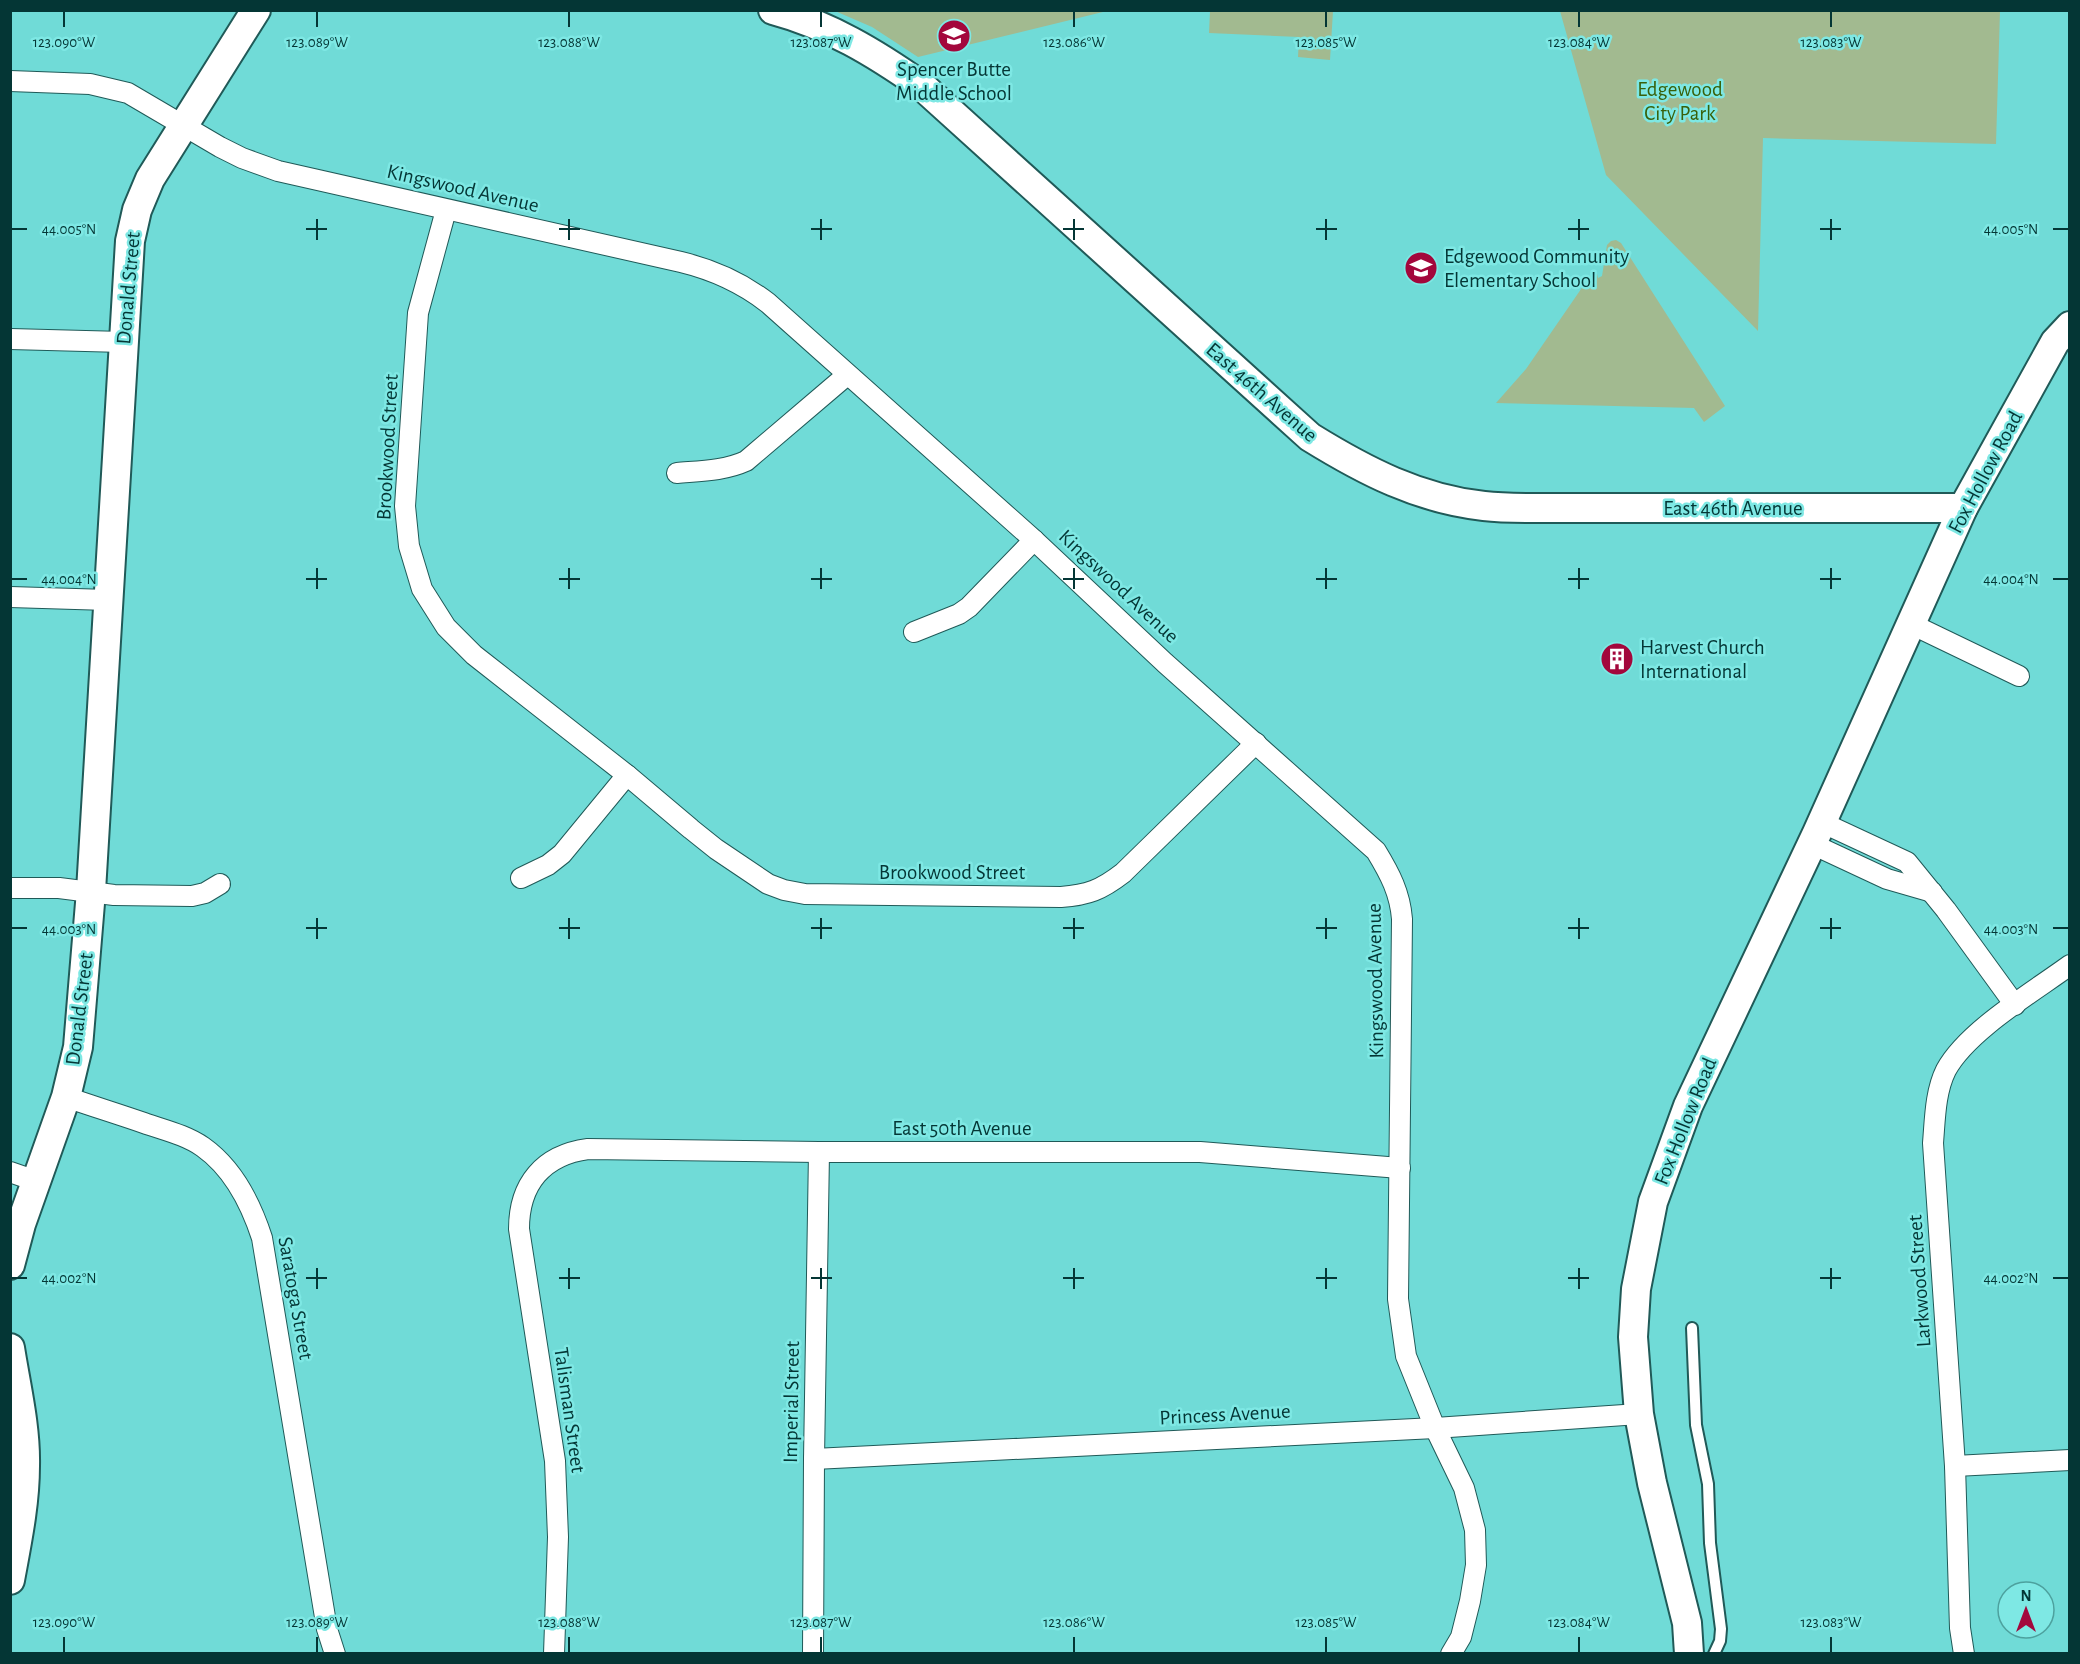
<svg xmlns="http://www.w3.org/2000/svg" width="2080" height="1664" font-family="'Alegreya Sans',sans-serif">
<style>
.green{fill:#a2ba90}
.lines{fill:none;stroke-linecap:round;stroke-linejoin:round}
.lane-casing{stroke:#205a58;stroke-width:14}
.street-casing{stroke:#205a58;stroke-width:22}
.secondary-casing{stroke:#205a58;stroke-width:32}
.lane{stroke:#fff;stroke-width:10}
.street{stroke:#fff;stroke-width:20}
.secondary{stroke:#fff;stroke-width:28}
.ticks{fill:none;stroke:#043635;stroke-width:2}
.labels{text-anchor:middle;stroke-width:5;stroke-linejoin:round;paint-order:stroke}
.poi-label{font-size:21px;fill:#043635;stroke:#7ee8e4;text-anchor:start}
.park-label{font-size:21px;fill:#39600a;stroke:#7ee8e4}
.street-label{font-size:21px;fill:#043635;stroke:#7ee8e4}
.ticks-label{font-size:15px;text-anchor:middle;fill:#043635;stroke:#7ee8e4;stroke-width:5;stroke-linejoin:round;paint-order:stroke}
</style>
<rect width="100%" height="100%" fill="#70dbd7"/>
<g class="green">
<path d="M835,11H1107L918,57L872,27Z"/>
<path d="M1210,11H1333L1330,60L1298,57L1299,37L1209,33Z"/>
<path d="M1560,11H2000L1996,144L1763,138L1758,331L1606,175Z"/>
<path d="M1616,240L1621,243L1725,406L1704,422L1694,408L1496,403L1526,369L1590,276L1597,274L1598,278L1602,276L1607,245L1611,241Z"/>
</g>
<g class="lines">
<defs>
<path id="lane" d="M1692,1328L1696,1425L1708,1484L1710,1543L1721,1629L1720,1641L1714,1654"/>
<g id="street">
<path d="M10,81L90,84L128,93L220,147L242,158L278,171L681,262C714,270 741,282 768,303L1034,540L1165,663L1376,851C1390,874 1400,893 1402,919L1398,1299L1406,1356L1435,1428L1464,1488L1475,1530L1476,1565L1470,1601L1461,1637L1451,1654"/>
<path d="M446,210L418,313L405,506L409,546L422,589L446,627L474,655L627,775L691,829L716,849L768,884L784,890L805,894L1061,897C1088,895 1101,890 1123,873L1256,743"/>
<path d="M10,339L123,342"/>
<path d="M677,473C700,471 724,471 746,461L847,375"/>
<path d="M10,597L108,600"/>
<path d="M1911,624L2019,676"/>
<path d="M914,632L959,614L969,607L1034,540"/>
<path d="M1821,822L1907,862L1946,910L2015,1005"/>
<path d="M1812,844L1887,879L1932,892"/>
<path d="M521,878L548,865L562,854L627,775"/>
<path d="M10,888H59L114,895L192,896L205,893L220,884"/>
<path d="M66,1097C92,1106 118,1114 144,1123C164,1130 186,1135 203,1147C234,1169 251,1204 262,1238L327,1629L335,1654"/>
<path d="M10,1172L36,1181"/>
<path d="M814,1459L1435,1428L1639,1414"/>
<path d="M1955,1466L2070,1460"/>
<path d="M554,1654L558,1537L555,1461L519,1229C519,1184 543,1155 588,1149L819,1152H1200L1400,1168"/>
<path d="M813,1654L814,1459L819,1152"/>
<path d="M1964,1654L1960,1628L1955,1466L1933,1143C1935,1120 1935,1092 1946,1070C1967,1031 2033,992 2070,965"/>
</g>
<g id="secondary">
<path d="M773,10C829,25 875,53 922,86L1310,437C1365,471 1419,499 1484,506C1501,508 1518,508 1535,508H1963"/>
<path d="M10,1265L21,1224L66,1097L78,1047L91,891L130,241L137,210L150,179L256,10"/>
<path d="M10,1348C16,1386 26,1427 25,1466C25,1504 17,1542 10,1580"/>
<path d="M1689,1654L1687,1623L1652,1483L1639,1414L1633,1337L1636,1289L1653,1202L1688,1106L1817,833L1963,508L2055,342L2070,326"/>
</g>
</defs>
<use href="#lane" class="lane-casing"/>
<use href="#street" class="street-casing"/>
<use href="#secondary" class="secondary-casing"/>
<use href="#lane" class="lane"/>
<use href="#street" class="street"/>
<use href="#secondary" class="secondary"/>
</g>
<path class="ticks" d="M64,12V27M317,12V27M569,12V27M821,12V27M1074,12V27M1326,12V27M1579,12V27M1831,12V27M317,219V240M569,219V240M821,219V240M1074,219V240M1326,219V240M1579,219V240M1831,219V240M12,229H27M306,229H327M559,229H580M811,229H832M1063,229H1084M1316,229H1337M1568,229H1589M1820,229H1841M2053,229H2068M317,568V589M569,568V589M821,568V589M1074,568V589M1326,568V589M1579,568V589M1831,568V589M12,579H27M306,579H327M559,579H580M811,579H832M1063,579H1084M1316,579H1337M1568,579H1589M1820,579H1841M2053,579H2068M317,918V939M569,918V939M821,918V939M1074,918V939M1326,918V939M1579,918V939M1831,918V939M12,928H27M306,928H327M559,928H580M811,928H832M1063,928H1084M1316,928H1337M1568,928H1589M1820,928H1841M2053,928H2068M317,1268V1289M569,1268V1289M821,1268V1289M1074,1268V1289M1326,1268V1289M1579,1268V1289M1831,1268V1289M12,1278H27M306,1278H327M559,1278H580M811,1278H832M1063,1278H1084M1316,1278H1337M1568,1278H1589M1820,1278H1841M2053,1278H2068M64,1637V1652M317,1637V1652M569,1637V1652M821,1637V1652M1074,1637V1652M1326,1637V1652M1579,1637V1652M1831,1637V1652"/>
<defs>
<symbol id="school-disc" viewBox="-11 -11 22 22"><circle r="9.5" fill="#a3073c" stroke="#7ee8e4"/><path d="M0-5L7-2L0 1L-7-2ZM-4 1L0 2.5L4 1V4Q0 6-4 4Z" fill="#fff"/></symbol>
<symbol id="building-disc" viewBox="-11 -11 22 22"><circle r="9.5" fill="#a3073c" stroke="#7ee8e4"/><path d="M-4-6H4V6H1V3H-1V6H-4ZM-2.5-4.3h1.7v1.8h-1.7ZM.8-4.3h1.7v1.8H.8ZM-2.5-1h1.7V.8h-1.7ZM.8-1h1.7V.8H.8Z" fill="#fff"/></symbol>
</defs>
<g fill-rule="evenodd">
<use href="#school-disc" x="935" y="17" width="38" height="38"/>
<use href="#school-disc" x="1402" y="249" width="38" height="38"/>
<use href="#building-disc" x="1598" y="640" width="38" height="38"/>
</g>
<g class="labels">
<g class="poi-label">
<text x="954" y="76" text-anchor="middle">Spencer Butte<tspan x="954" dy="24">Middle School</tspan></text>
<text x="1444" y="263">Edgewood Community<tspan x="1444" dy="24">Elementary School</tspan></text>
<text x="1640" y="654">Harvest Church<tspan x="1640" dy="24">International</tspan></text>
</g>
<g class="park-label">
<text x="1680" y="96">Edgewood<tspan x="1680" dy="24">City Park</tspan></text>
</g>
<g class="street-label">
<text transform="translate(463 188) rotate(13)" y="7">Kingswood Avenue</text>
<text transform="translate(128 288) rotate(-85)" y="7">Donald Street</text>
<text transform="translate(1262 392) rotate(41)" y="7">East 46th Avenue</text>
<text transform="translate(387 447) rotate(-87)" y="7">Brookwood Street</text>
<text transform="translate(1985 472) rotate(-62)" y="7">Fox Hollow Road</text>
<text x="1733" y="515">East 46th Avenue</text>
<text transform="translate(1119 586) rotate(43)" y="7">Kingswood Avenue</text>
<text x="952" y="879">Brookwood Street</text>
<text transform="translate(1375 981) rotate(-91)" y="7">Kingswood Avenue</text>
<text transform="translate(79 1009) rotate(-83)" y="7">Donald Street</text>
<text transform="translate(1685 1121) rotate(-68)" y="7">Fox Hollow Road</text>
<text x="962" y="1135">East 50th Avenue</text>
<text transform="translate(1919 1281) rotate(-94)" y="7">Larkwood Street</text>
<text transform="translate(296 1298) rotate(80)" y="7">Saratoga Street</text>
<text transform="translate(791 1402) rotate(-89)" y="7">Imperial Street</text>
<text transform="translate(570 1410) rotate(82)" y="7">Talisman Street</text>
<text transform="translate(1225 1414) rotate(-3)" y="7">Princess Avenue</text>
</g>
</g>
<g class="ticks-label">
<text x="64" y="47">123.090°W</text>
<text x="317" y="47">123.089°W</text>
<text x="569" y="47">123.088°W</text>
<text x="821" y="47">123.087°W</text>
<text x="1074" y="47">123.086°W</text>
<text x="1326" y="47">123.085°W</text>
<text x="1579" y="47">123.084°W</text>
<text x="1831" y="47">123.083°W</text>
<text x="69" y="234">44.005°N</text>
<text x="2011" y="234">44.005°N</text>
<text x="69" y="584">44.004°N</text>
<text x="2011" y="584">44.004°N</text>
<text x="69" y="934">44.003°N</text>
<text x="2011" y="934">44.003°N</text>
<text x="69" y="1283">44.002°N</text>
<text x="2011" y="1283">44.002°N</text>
<text x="64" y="1627">123.090°W</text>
<text x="317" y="1627">123.089°W</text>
<text x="569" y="1627">123.088°W</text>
<text x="821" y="1627">123.087°W</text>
<text x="1074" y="1627">123.086°W</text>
<text x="1326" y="1627">123.085°W</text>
<text x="1579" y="1627">123.084°W</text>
<text x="1831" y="1627">123.083°W</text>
</g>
<rect width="2080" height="1664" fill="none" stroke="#043635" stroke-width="24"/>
<g transform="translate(2026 1610)"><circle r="28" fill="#7ee8e4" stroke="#4da19e" stroke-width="1.5"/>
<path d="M0-4.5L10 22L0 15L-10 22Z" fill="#a3073c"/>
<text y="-9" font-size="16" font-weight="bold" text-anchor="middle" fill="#043635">N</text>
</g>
</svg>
